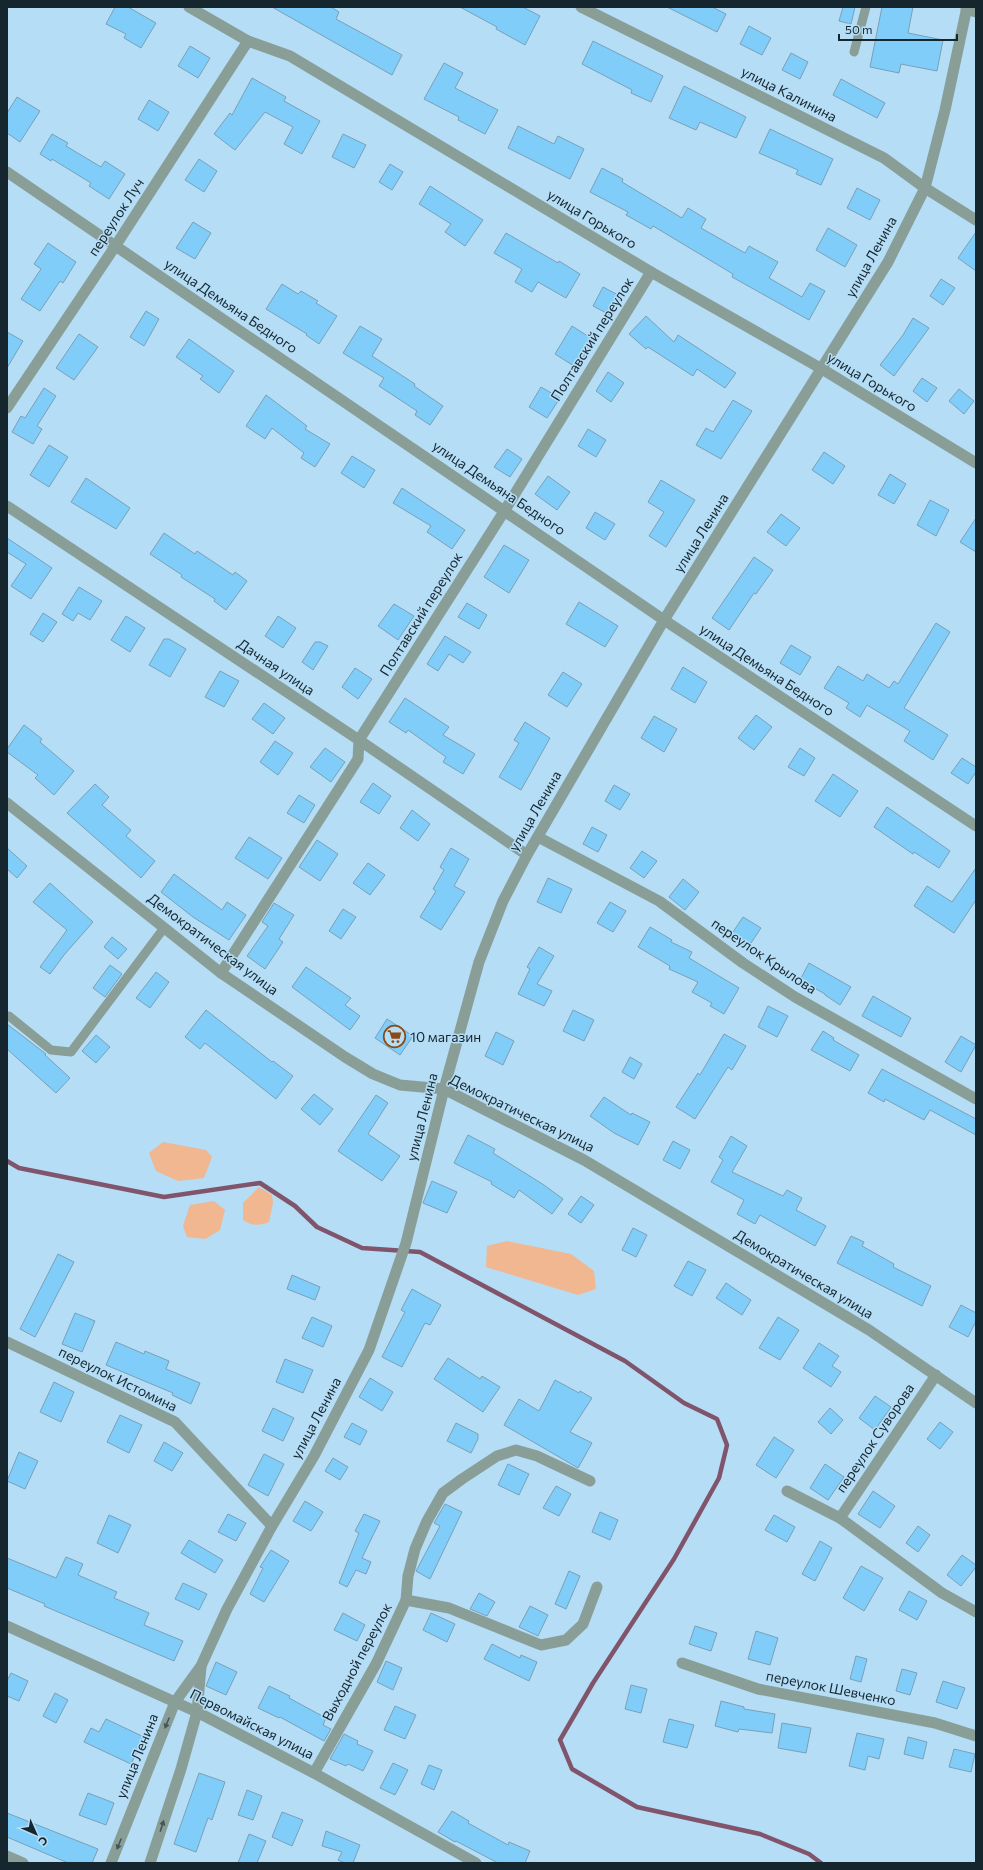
<svg xmlns="http://www.w3.org/2000/svg" width="983" height="1870" font-family="Commissioner,sans-serif">
<style>
.green{fill:#f0b790}
.lines{fill:none;stroke-linecap:round;stroke-linejoin:round}
.stream{stroke:#80546a;stroke-width:4.5}
.building{fill:#81cdfa;stroke:#79a0b7}
.service{stroke:#8a9e98;stroke-width:9}
.minor{stroke:#8a9e98;stroke-width:11}
.tertiary{stroke:#8a9e98;stroke-width:11}
.oneway{fill:#445659}
.labels{text-anchor:middle;stroke-width:3;stroke-linejoin:round;paint-order:stroke}
.street-label{font-size:14px;fill:#16262f;stroke:#b5ddf6}
.poi-label{font-size:14px;fill:#16262f;stroke:#b5ddf6;text-anchor:start}
</style>
<rect width="100%" height="100%" fill="#b5ddf6"/>
<g class="green">
<path d="M163,1142L206,1150L212,1157L204,1178L178,1181L156,1171L149,1153Z"/>
<path d="M259,1187L272,1195L273,1203L269,1222C259,1226 252,1226 243,1220V1203Z"/>
<path d="M214,1201L225,1210L220,1230L205,1239L187,1237L183,1226L190,1205Z"/>
<path d="M507,1241L571,1254L594,1271L596,1289L578,1295L486,1267L487,1246Z"/>
</g>
<g class="lines">
<path class="stream" d="M7,1161L19,1168L164,1197L260,1183L295,1206L317,1227L362,1248L420,1252L625,1361L684,1403L717,1419L727,1445L719,1478L674,1559L593,1683L560,1740L572,1769L637,1807L760,1834L809,1854L821,1863"/>
</g>
<g class="building">
<path d="M115,7H128L156,23L141,48L124,38L126,34L106,24Z"/>
<path d="M272,7H331L339,12L336,19L402,55L392,75Z"/>
<path d="M460,7H523L540,16L525,45L496,29L497,27Z"/>
<path d="M667,7H712L726,14L717,32Z"/>
<path d="M843,7H855L851,24L839,21Z"/>
<path d="M882,7H913L908,33L943,40L937,71L901,64L899,73L870,67Z"/>
<path d="M749,26L771,38L762,55L740,44Z"/>
<path d="M593,41L663,76L651,102L631,93L632,90L582,64Z"/>
<path d="M190,46L210,58L198,78L178,66Z"/>
<path d="M791,53L808,62L800,79L782,70Z"/>
<path d="M444,63L463,73L455,88L498,110L485,134L458,120L459,117L424,99Z"/>
<path d="M252,78L286,97L284,101L320,121L302,154L284,144L293,127L265,112L235,150L214,134L230,113L232,115Z"/>
<path d="M841,79L885,103L877,118L833,95Z"/>
<path d="M684,86L746,117L736,138L700,122L696,130L669,118Z"/>
<path d="M17,97L40,111L20,142L7,133V113Z"/>
<path d="M149,100L169,112L158,131L138,119Z"/>
<path d="M518,126L554,144L558,136L584,149L570,179L508,148Z"/>
<path d="M770,129L833,159L821,185L796,174L798,170L759,153Z"/>
<path d="M52,134L68,143L66,146L101,167L105,161L125,174L109,199L89,186L91,183L52,159L51,161L40,154Z"/>
<path d="M343,134L366,145L354,168L332,157Z"/>
<path d="M199,159L217,171L204,192L185,180Z"/>
<path d="M390,164L403,172L392,190L379,182Z"/>
<path d="M602,168L623,179L622,182L682,218L688,208L706,219L701,228L745,253L749,246L778,262L769,278L802,297L810,283L825,291L809,320L732,277L733,274L653,226L651,229L626,215L628,212L590,192Z"/>
<path d="M430,186L483,220L465,246L445,232L451,224L419,204Z"/>
<path d="M857,188L880,200L870,220L847,208Z"/>
<path d="M193,222L211,233L195,259L176,248Z"/>
<path d="M828,228L857,245L845,267L816,250Z"/>
<path d="M976,232V271L958,258Z"/>
<path d="M506,233L558,263L559,261L580,274L566,298L538,282L532,292L515,282L522,269L494,253Z"/>
<path d="M48,243L76,262L63,283L60,281L40,311L21,299L41,269L34,264Z"/>
<path d="M941,279L955,288L943,305L930,296Z"/>
<path d="M282,284L298,294L301,291L318,301L316,303L337,316L319,344L306,335L307,334L266,309Z"/>
<path d="M603,287L622,297L612,316L593,306Z"/>
<path d="M146,311L159,319L144,346L130,337Z"/>
<path d="M646,316L674,342L678,335L736,373L725,388L697,369L693,376L648,347L646,349L629,334Z"/>
<path d="M913,318L929,328L894,376L880,365L903,335Z"/>
<path d="M360,326L382,339L372,356L415,384L414,386L443,406L430,425L415,415L417,411L379,386L384,378L343,353Z"/>
<path d="M572,326L594,340L577,368L555,354Z"/>
<path d="M7,332L23,341L7,368Z"/>
<path d="M79,334L98,347L74,380L56,368Z"/>
<path d="M189,339L234,371L219,393L200,379L203,376L176,357Z"/>
<path d="M608,372L624,383L611,402L596,391Z"/>
<path d="M922,378L937,388L927,402L913,391Z"/>
<path d="M541,387L560,398L547,418L529,407Z"/>
<path d="M44,388L56,396L37,426L42,429L33,444L12,432L21,416L25,418Z"/>
<path d="M959,389L974,401L964,414L949,401Z"/>
<path d="M266,395L307,426L305,429L330,444L315,467L301,458L304,453L272,428L265,439L246,426Z"/>
<path d="M733,400L752,411L721,459L696,445L706,428L713,432Z"/>
<path d="M588,429L606,440L596,457L578,446Z"/>
<path d="M49,445L68,457L49,487L30,475Z"/>
<path d="M507,449L522,459L510,477L494,467Z"/>
<path d="M824,452L845,466L833,484L812,470Z"/>
<path d="M352,456L375,470L364,488L341,473Z"/>
<path d="M890,474L906,484L894,504L878,495Z"/>
<path d="M548,476L570,492L557,510L535,494Z"/>
<path d="M86,478L130,508L116,529L71,502Z"/>
<path d="M661,480L695,500L666,547L649,536L664,512L648,502Z"/>
<path d="M402,488L465,530L452,549L427,532L431,526L393,503Z"/>
<path d="M930,500L949,510L936,536L917,525Z"/>
<path d="M595,512L615,524L605,540L586,528Z"/>
<path d="M781,514L800,528L786,546L767,532Z"/>
<path d="M976,518V552L960,542Z"/>
<path d="M164,533L195,554L197,551L233,575L235,572L247,581L226,610L214,601L215,599L181,577L182,575L150,554Z"/>
<path d="M7,538L52,568L31,599L11,586L26,564L7,552Z"/>
<path d="M504,545L529,560L509,593L484,577Z"/>
<path d="M754,557L773,570L756,594L754,593L729,630L712,618Z"/>
<path d="M79,587L102,601L90,620L78,613L73,621L62,614Z"/>
<path d="M579,602L618,626L605,647L566,624Z"/>
<path d="M467,603L487,615L479,629L458,617Z"/>
<path d="M394,604L414,616L398,640L378,626Z"/>
<path d="M43,613L57,622L43,642L30,634Z"/>
<path d="M126,616L145,628L130,652L111,640Z"/>
<path d="M278,616L296,628L283,648L265,636Z"/>
<path d="M936,623L950,632L904,708L948,735L933,760L904,741L910,731L867,705L860,717L846,708L849,703L824,688L838,666L863,681L867,674L889,688L894,681L898,684Z"/>
<path d="M445,636L471,652L463,663L449,654L438,671L427,664Z"/>
<path d="M164,639H169L186,649L170,677L149,665Z"/>
<path d="M315,642H320L328,646L313,670L302,662Z"/>
<path d="M791,645L811,657L800,675L780,663Z"/>
<path d="M683,667L707,682L695,703L671,689Z"/>
<path d="M355,668L372,679L358,699L342,687Z"/>
<path d="M220,671L239,681L224,707L205,697Z"/>
<path d="M563,672L582,684L567,707L548,695Z"/>
<path d="M405,698L449,727L443,735L475,754L463,774L443,762L446,757L408,730L406,733L389,722Z"/>
<path d="M264,703L285,718L273,734L252,719Z"/>
<path d="M756,715L772,727L754,750L738,738Z"/>
<path d="M654,716L677,729L664,752L641,738Z"/>
<path d="M525,722L550,738L521,790L499,777L519,743L514,740Z"/>
<path d="M24,725L42,739L40,742L74,771L54,795L35,778L38,775L7,752V749Z"/>
<path d="M275,741L293,753L278,775L260,762Z"/>
<path d="M325,748L345,762L331,782L310,767Z"/>
<path d="M800,748L815,758L804,776L788,767Z"/>
<path d="M962,758L976,767V772L968,784L951,773Z"/>
<path d="M833,774L858,791L840,817L815,801Z"/>
<path d="M373,783L391,796L379,814L360,802Z"/>
<path d="M95,784L109,797L102,805L131,830L126,836L155,861L141,878L67,813Z"/>
<path d="M614,785L630,794L620,810L605,801Z"/>
<path d="M299,795L315,805L304,823L287,813Z"/>
<path d="M887,807L950,851L939,868L914,852L913,854L874,827Z"/>
<path d="M412,810L430,824L418,841L400,828Z"/>
<path d="M592,827L607,835L598,852L583,844Z"/>
<path d="M249,837L282,858L268,879L235,858Z"/>
<path d="M317,840L338,854L320,881L299,867Z"/>
<path d="M7,848L27,866L17,878L7,869Z"/>
<path d="M451,848L469,859L454,886L465,892L441,930L420,917L436,891L433,889L444,870L440,867Z"/>
<path d="M642,851L657,861L644,878L630,868Z"/>
<path d="M368,863L385,875L370,895L353,883Z"/>
<path d="M976,868V900L954,933L914,906L927,886L952,902Z"/>
<path d="M174,874L222,910L227,902L246,915L229,940L193,917L161,892Z"/>
<path d="M548,878L572,889L561,913L537,902Z"/>
<path d="M683,879L699,892L685,910L669,897Z"/>
<path d="M50,883L93,922L64,955L50,974L40,967L67,930L33,902Z"/>
<path d="M610,902L626,911L613,932L597,923Z"/>
<path d="M274,903L294,915L279,939L283,942L265,969L247,956L268,926L262,922Z"/>
<path d="M343,909L356,917L341,939L329,931Z"/>
<path d="M743,917L761,928L747,949L729,938Z"/>
<path d="M650,927L672,940L671,942L692,952L689,958L739,988L724,1014L710,1006L712,1003L692,992L698,982L669,969L670,966L638,947Z"/>
<path d="M112,937L127,949L118,959L104,947Z"/>
<path d="M539,947L554,956L537,984L552,991L544,1006L518,994L530,969L527,967Z"/>
<path d="M809,963L851,987L840,1005L825,995V994L800,980Z"/>
<path d="M110,965L122,974L105,997L93,988Z"/>
<path d="M306,967L351,998L345,1005L360,1016L350,1030L292,987Z"/>
<path d="M156,972L169,982L150,1008L136,998Z"/>
<path d="M873,996L911,1018L901,1037L862,1016Z"/>
<path d="M768,1006L788,1016L777,1037L758,1027Z"/>
<path d="M206,1010L272,1062L273,1061L293,1076L276,1099L205,1043L200,1049L185,1037Z"/>
<path d="M573,1010L594,1020L584,1041L563,1031Z"/>
<path d="M387,1019L413,1036L400,1055L375,1038Z"/>
<path d="M7,1024L46,1054L45,1055L70,1078L56,1093L7,1049Z"/>
<path d="M823,1031L834,1038L833,1040L859,1055L850,1071L811,1050Z"/>
<path d="M496,1032L514,1041L503,1065L485,1056Z"/>
<path d="M724,1034L746,1046L732,1070L728,1067L695,1119L676,1107L698,1073L700,1075Z"/>
<path d="M96,1035L110,1047L96,1063L82,1051Z"/>
<path d="M961,1036L976,1045L961,1072L945,1062Z"/>
<path d="M630,1057L642,1064L634,1079L622,1072Z"/>
<path d="M882,1069L976,1119V1135L930,1110L924,1120L885,1099L884,1102L868,1093Z"/>
<path d="M314,1094L333,1109L320,1125L301,1109Z"/>
<path d="M376,1095L388,1103L368,1134L400,1156L382,1181L338,1151Z"/>
<path d="M604,1097L631,1115L632,1113L650,1122L638,1145L614,1133L590,1116Z"/>
<path d="M468,1135L495,1149L493,1153L544,1185L563,1199L552,1214L519,1190L514,1198L491,1184L492,1182L454,1163Z"/>
<path d="M731,1136L747,1146L732,1172L783,1196L787,1190L802,1198L796,1210L826,1226L815,1246L760,1215L755,1224L737,1214L744,1200L711,1182L723,1160L719,1157Z"/>
<path d="M673,1141L690,1150L680,1169L663,1160Z"/>
<path d="M432,1181L457,1192L447,1213L423,1203Z"/>
<path d="M581,1196L594,1205L581,1223L568,1214Z"/>
<path d="M633,1228L647,1235L636,1257L622,1250Z"/>
<path d="M851,1236L864,1242L862,1246L894,1264L893,1267L931,1286L922,1306L837,1263Z"/>
<path d="M58,1254L74,1262L35,1337L20,1329Z"/>
<path d="M688,1261L706,1270L692,1296L674,1286Z"/>
<path d="M292,1275L320,1287L315,1300L287,1289Z"/>
<path d="M726,1283L751,1300L742,1315L716,1298Z"/>
<path d="M412,1289L441,1305L430,1325L425,1323L402,1367L382,1357L405,1312L401,1310Z"/>
<path d="M961,1305L976,1313V1321L968,1337L949,1327Z"/>
<path d="M75,1313L95,1321L82,1352L62,1344Z"/>
<path d="M312,1317L332,1326L323,1347L302,1338Z"/>
<path d="M778,1317L799,1330L780,1360L759,1348Z"/>
<path d="M116,1342L144,1354L145,1351L169,1361L166,1369L200,1383L191,1404L172,1395L173,1393L106,1365Z"/>
<path d="M819,1343L839,1356L832,1366L841,1372L831,1387L803,1368Z"/>
<path d="M448,1358L480,1379L482,1376L500,1387L483,1412L434,1379Z"/>
<path d="M285,1359L313,1370L303,1393L276,1382Z"/>
<path d="M370,1378L393,1392L382,1411L359,1397Z"/>
<path d="M555,1380L579,1393L580,1391L592,1398L570,1432L592,1443L578,1468L504,1425L519,1399L539,1411Z"/>
<path d="M54,1382L74,1392L61,1422L40,1412Z"/>
<path d="M875,1396L891,1407L875,1430L859,1418Z"/>
<path d="M273,1408L294,1418L283,1441L262,1431Z"/>
<path d="M830,1408L843,1420L831,1434L818,1422Z"/>
<path d="M120,1415L142,1425L129,1453L107,1442Z"/>
<path d="M940,1422L953,1432L940,1449L927,1439Z"/>
<path d="M352,1423L367,1431L360,1445L344,1437Z"/>
<path d="M456,1423L478,1434V1439L471,1453L447,1441Z"/>
<path d="M774,1437L794,1450L776,1478L756,1465Z"/>
<path d="M164,1442L183,1453L172,1471L154,1461Z"/>
<path d="M19,1452L38,1461L25,1489L7,1481Z"/>
<path d="M264,1454L284,1464L268,1496L248,1485Z"/>
<path d="M333,1458L348,1467L340,1480L325,1471Z"/>
<path d="M508,1464L529,1474L519,1495L498,1485Z"/>
<path d="M825,1464L844,1477L828,1500L810,1488Z"/>
<path d="M556,1486L571,1494L559,1516L543,1508Z"/>
<path d="M873,1491L895,1506L880,1528L858,1514Z"/>
<path d="M305,1501L323,1512L311,1531L293,1521Z"/>
<path d="M445,1504L462,1512L430,1579L416,1571L440,1526L434,1523Z"/>
<path d="M600,1512L618,1520L610,1540L592,1532Z"/>
<path d="M228,1514L246,1523L236,1541L218,1532Z"/>
<path d="M364,1514L380,1521L362,1558L371,1562L366,1574L356,1570L347,1587L339,1583L359,1533L355,1531Z"/>
<path d="M109,1515L131,1525L118,1553L97,1543Z"/>
<path d="M774,1515L795,1527L787,1542L765,1530Z"/>
<path d="M918,1526L930,1535L918,1552L906,1543Z"/>
<path d="M189,1540L223,1560L215,1573L181,1553Z"/>
<path d="M820,1541L832,1548L815,1581L802,1574Z"/>
<path d="M271,1550L289,1561L264,1602L250,1594L263,1568L260,1567Z"/>
<path d="M962,1555L976,1565V1567L961,1586L947,1575Z"/>
<path d="M66,1557L83,1564L78,1575L117,1592L114,1598L149,1613L144,1625L183,1641L174,1661L44,1606L45,1604L7,1588V1558L56,1578Z"/>
<path d="M861,1566L883,1578L864,1611L843,1598Z"/>
<path d="M569,1571L580,1576L566,1609L555,1604Z"/>
<path d="M183,1583L207,1594L199,1610L175,1599Z"/>
<path d="M909,1591L927,1601L917,1620L899,1610Z"/>
<path d="M479,1593L495,1602L487,1616L470,1609Z"/>
<path d="M530,1606L548,1615L538,1636L519,1627Z"/>
<path d="M343,1613L365,1625L357,1641L334,1630Z"/>
<path d="M431,1613L455,1624L447,1642L423,1630Z"/>
<path d="M695,1626L717,1633L711,1651L689,1644Z"/>
<path d="M756,1631L778,1638L770,1665L748,1659Z"/>
<path d="M492,1644L520,1658L521,1655L537,1662L529,1681L484,1659Z"/>
<path d="M856,1656L867,1659L861,1682L850,1679Z"/>
<path d="M386,1661L402,1668L393,1690L377,1682Z"/>
<path d="M216,1662L237,1672L226,1695L206,1686Z"/>
<path d="M902,1669L917,1673L910,1695L896,1691Z"/>
<path d="M11,1673L28,1681L19,1701L7,1696V1681Z"/>
<path d="M943,1681L965,1688L957,1709L936,1702Z"/>
<path d="M631,1685L647,1689L641,1713L625,1709Z"/>
<path d="M269,1686L290,1696L289,1698L326,1718L323,1725L331,1729L324,1741L280,1717L279,1718L258,1708Z"/>
<path d="M55,1693L68,1700L56,1723L43,1716Z"/>
<path d="M721,1701L744,1707V1709L775,1714L772,1733L739,1729L738,1732L715,1726Z"/>
<path d="M395,1706L416,1715L405,1739L384,1730Z"/>
<path d="M106,1719L144,1737L131,1764L84,1742L91,1728L99,1732Z"/>
<path d="M669,1719L694,1725L687,1748L663,1742Z"/>
<path d="M782,1723L811,1728L806,1753L778,1748Z"/>
<path d="M857,1733L884,1739L879,1759L868,1756L865,1770L849,1766Z"/>
<path d="M344,1734L358,1741L357,1744L373,1751L363,1771L348,1764L346,1766L330,1759Z"/>
<path d="M908,1737L927,1742L923,1759L904,1754Z"/>
<path d="M954,1749L975,1754L971,1772L949,1767Z"/>
<path d="M393,1763L408,1770L395,1795L380,1788Z"/>
<path d="M429,1765L442,1770L434,1790L421,1784Z"/>
<path d="M199,1773L225,1782L212,1820L208,1818L196,1852L174,1844Z"/>
<path d="M247,1790L262,1796L253,1820L238,1815Z"/>
<path d="M88,1793L114,1803L106,1825L79,1815Z"/>
<path d="M452,1811L469,1821L468,1823L508,1845L509,1842L530,1851L525,1863H498L456,1841L455,1842L438,1832Z"/>
<path d="M282,1812L303,1820L292,1846L272,1837Z"/>
<path d="M7,1813L98,1849L92,1863H68L7,1837Z"/>
<path d="M326,1831L360,1845L353,1863H345L338,1860L342,1852L322,1846Z"/>
<path d="M249,1834L266,1841L257,1863H238Z"/>
</g>
<g class="lines">
<g class="service">
<path d="M854,52L866,7"/>
<path d="M9,1016L51,1050L71,1052L164,928"/>
</g>
<g class="minor">
<path d="M189,7L248,41L290,56L651,272L822,369L976,463"/>
<path d="M581,7L884,158L925,188"/>
<path d="M966,9L976,12"/>
<path d="M7,172L664,620L976,826"/>
<path d="M7,408L116,245L248,41"/>
<path d="M7,506L359,740L527,855"/>
<path d="M7,803L221,973L345,1057L373,1074L400,1085L444,1089L584,1160L869,1330L976,1403"/>
<path d="M538,837L659,901L743,963L795,997L976,1099"/>
<path d="M221,973L358,759L359,740L505,510L651,272"/>
<path d="M7,1342L175,1422L272,1526"/>
<path d="M787,1491L840,1518L942,1593L976,1612"/>
<path d="M840,1518L936,1375"/>
<path d="M406,1600L449,1608L541,1645L566,1640L583,1624L597,1587"/>
<path d="M7,1626L197,1712L314,1773L476,1863"/>
<path d="M682,1663L758,1689L935,1723L976,1736"/>
<path d="M314,1773L376,1664L406,1600L408,1576L415,1549L427,1521L443,1493L462,1479L497,1456L516,1450L537,1456L590,1481"/>
<path d="M7,1856L23,1863"/>
</g>
<g class="tertiary">
<path d="M925,188L976,220"/>
<path d="M111,1863L175,1702L201,1666L227,1609L272,1526L314,1456L369,1350L406,1243L444,1089L479,962L503,901L527,855L664,620L888,262L925,188L945,110L967,7"/>
<path d="M150,1863L181,1769L197,1712L201,1667"/>
</g>
</g>
<defs><path id="oneway-solid" d="M-6-.8H1V-3.2L6.5 0L1 3.2V.8H-6Z"/></defs>
<g class="oneway">
<use href="#oneway-solid" transform="translate(167 1723) rotate(112)"/>
<use href="#oneway-solid" transform="translate(162 1826) rotate(-72)"/>
<use href="#oneway-solid" transform="translate(119 1844) rotate(112)"/>
</g>
<defs>
<symbol id="supermarket-ring" viewBox="-11 -11 22 22"><circle r="9.5" fill="#b5ddf6" stroke="#8c4b15" stroke-width="1.5"/><path d="M-6-5.5h2.5l.6 2H6L4.5 2H-2.5L-4.4-4H-6ZM-1.5 3.2a1.3 1.3 0 1 0 .1 0ZM3 3.2a1.3 1.3 0 1 0 .1 0Z" fill="#8c4b15"/></symbol>
</defs>
<g fill-rule="evenodd">
<use href="#supermarket-ring" x="382" y="1024" width="25" height="25"/>
</g>
<g class="labels">
<g class="street-label">
<text transform="translate(789 94) rotate(27)" y="5">улица Калинина</text>
<text transform="translate(116 217) rotate(-57)" y="5">переулок Луч</text>
<text transform="translate(592 219) rotate(31)" y="5">улица Горького</text>
<text transform="translate(871 257) rotate(-61)" y="5">улица Ленина</text>
<text transform="translate(231 306) rotate(34)" y="5">улица Демьяна Бедного</text>
<text transform="translate(592 339) rotate(-58)" y="5">Полтавский переулок</text>
<text transform="translate(872 382) rotate(31)" y="5">улица Горького</text>
<text transform="translate(499 488) rotate(34)" y="5">улица Демьяна Бедного</text>
<text transform="translate(701 533) rotate(-58)" y="5">улица Ленина</text>
<text transform="translate(421 614) rotate(-58)" y="5">Полтавский переулок</text>
<text transform="translate(276 667) rotate(34)" y="5">Дачная улица</text>
<text transform="translate(767 670) rotate(33)" y="5">улица Демьяна Бедного</text>
<text transform="translate(535 811) rotate(-60)" y="5">улица Ленина</text>
<text transform="translate(213 944) rotate(37)" y="5">Демократическая улица</text>
<text transform="translate(764 956) rotate(34)" y="5">переулок Крылова</text>
<text transform="translate(522 1113) rotate(26)" y="5">Демократическая улица</text>
<text transform="translate(422 1117) rotate(-76)" y="5">улица Ленина</text>
<text transform="translate(804 1274) rotate(31)" y="5">Демократическая улица</text>
<text transform="translate(118 1379) rotate(26)" y="5">переулок Истомина</text>
<text transform="translate(316 1418) rotate(-62)" y="5">улица Ленина</text>
<text transform="translate(875 1438) rotate(-56)" y="5">переулок Суворова</text>
<text transform="translate(357 1662) rotate(-62)" y="5">Выходной переулок</text>
<text transform="translate(831 1688) rotate(11)" y="5">переулок Шевченко</text>
<text transform="translate(252 1724) rotate(27)" y="5">Первомайская улица</text>
<text transform="translate(137 1756) rotate(-68)" y="5">улица Ленина</text>
</g>
<g class="poi-label">
<text x="410" y="1042">10 магазин</text>
</g>
</g>
<rect width="983" height="1870" fill="none" stroke="#16262f" stroke-width="16"/>
<g transform="translate(36 1834) rotate(135)" stroke="#b5ddf6" stroke-width="3" paint-order="stroke">
<path d="M0-3L7 15L0 10L-7 15Z" fill="#16262f"/>
<text y="-6" font-size="11" font-weight="bold" text-anchor="middle" fill="#16262f">С</text>
</g>
<path d="M839 34v6h118v-6" fill="none" stroke="#16262f" stroke-width="2"/>
<text x="845" y="34" font-size="12" fill="#16262f" stroke="#b5ddf6" stroke-width="3" paint-order="stroke">50 m</text>
</svg>
